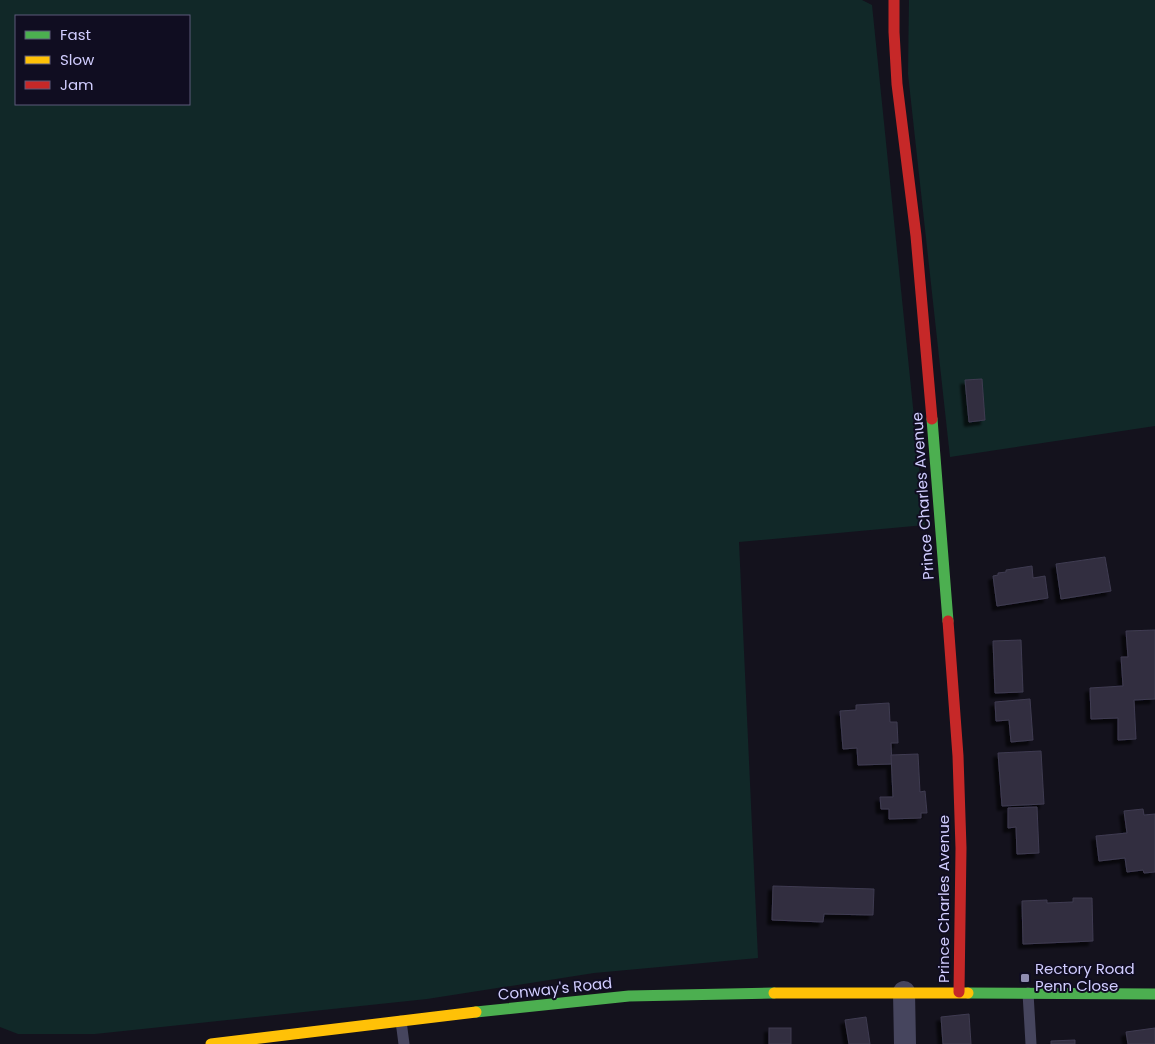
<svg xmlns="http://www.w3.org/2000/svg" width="1155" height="1044" font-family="Poppins,sans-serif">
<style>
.green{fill:#112828;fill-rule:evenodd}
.building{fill:#322f3f;stroke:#3f3b51;filter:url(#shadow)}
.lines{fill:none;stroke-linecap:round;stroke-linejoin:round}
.lane{stroke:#46455e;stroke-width:11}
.street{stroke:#46455e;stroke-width:22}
.fast{stroke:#4caf50;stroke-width:11}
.slow{stroke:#ffc107;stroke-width:11}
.jam{stroke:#c62828;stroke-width:11}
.poi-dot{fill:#8f8cb0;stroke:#100d21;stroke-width:2}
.labels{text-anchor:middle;stroke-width:4;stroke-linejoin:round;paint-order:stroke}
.street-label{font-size:15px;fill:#d1cdff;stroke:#100d21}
.poi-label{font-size:15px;fill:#d1cdff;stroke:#100d21;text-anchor:start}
</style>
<defs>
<filter id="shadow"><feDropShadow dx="-4.5" dy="4.5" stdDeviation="1" flood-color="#0009"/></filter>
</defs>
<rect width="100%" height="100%" fill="#14121d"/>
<g class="green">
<path d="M0,0H862L872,5L925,525L739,542L758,958L594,973L427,999L95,1034H18L0,1027ZM189,16V104H16V16Z"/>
<path d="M909,0H1155V426L950,457L908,74Z"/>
</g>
<g class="building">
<path d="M982,379L985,420L969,422L965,380Z"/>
<path d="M1105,557L1111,591L1061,599L1056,564Z"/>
<path d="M1032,566L1033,578L1045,576L1048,598L997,606L993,576L998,575V573L1006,572V570Z"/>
<path d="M1155,630V699L1134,700L1136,739L1118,740V718L1091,719L1090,688L1123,686L1121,657H1128L1126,631Z"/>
<path d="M1021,640L1023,692L995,693L993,641Z"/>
<path d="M1030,699L1033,740L1011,742L1009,720L996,721L995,702Z"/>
<path d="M889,703L890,722H897L898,743H891L892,764L858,765L857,748L843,749L840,711L856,710V705Z"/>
<path d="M1041,751L1044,804L1002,806L998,753Z"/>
<path d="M918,754L920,792L925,791L927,813H921V818L889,819V809H881L880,797H893L891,755Z"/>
<path d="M1037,807L1039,853L1017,854L1016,827L1008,828V808Z"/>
<path d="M1143,809L1144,815L1155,814V872L1144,873L1143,870L1127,872L1125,858L1099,861L1096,836L1127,833L1124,811Z"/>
<path d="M773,886L874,889L873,915L824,914L823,922L772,920Z"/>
<path d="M1073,898H1092L1093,941L1023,944L1022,901L1047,900V903L1073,902Z"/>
<path d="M969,1014L971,1044H943L941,1017Z"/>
<path d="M866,1017L870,1044H849L845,1020Z"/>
<rect x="769" y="1028" width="22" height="16"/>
<path d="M1155,1028V1044H1128L1126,1032Z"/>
<path d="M1075,1040V1044H1051V1041Z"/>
</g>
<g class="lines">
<g class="lane">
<path d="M1028,993L1031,1044"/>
<path d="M401,1021L404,1044"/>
</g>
<path class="street" d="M904,992L905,1044"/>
<g class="fast">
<path d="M932,419L948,621"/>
<path d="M968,993L1155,994"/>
<path d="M476,1012L629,996L774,993"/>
</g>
<g class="slow">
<path d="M774,993H968"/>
<path d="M211,1044L476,1012"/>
</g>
<g class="jam">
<path d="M894,0V32L897,84L916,236L932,419"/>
<path d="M948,621L958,756L961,848L959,992"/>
</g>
</g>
<rect class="poi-dot" x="1020" y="973" width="10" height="10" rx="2.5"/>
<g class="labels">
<g class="street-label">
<text transform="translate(923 496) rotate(-94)" y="5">Prince Charles Avenue</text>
<text transform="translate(944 899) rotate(-90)" y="5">Prince Charles Avenue</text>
<text transform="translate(555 989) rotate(-6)" y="5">Conway's Road</text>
</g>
<g class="poi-label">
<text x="1035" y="974">Rectory Road<tspan x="1035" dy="17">Penn Close</tspan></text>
</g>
</g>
<rect x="15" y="15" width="175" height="90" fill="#100d21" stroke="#5d5a7a"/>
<rect x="25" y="31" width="25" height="8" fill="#4caf50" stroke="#5d5a7a"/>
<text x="60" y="40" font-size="15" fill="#d1cdff">Fast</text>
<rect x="25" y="56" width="25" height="8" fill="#ffc107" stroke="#5d5a7a"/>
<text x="60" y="65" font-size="15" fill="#d1cdff">Slow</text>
<rect x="25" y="81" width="25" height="8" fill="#c62828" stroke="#5d5a7a"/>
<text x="60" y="90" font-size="15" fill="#d1cdff">Jam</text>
</svg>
